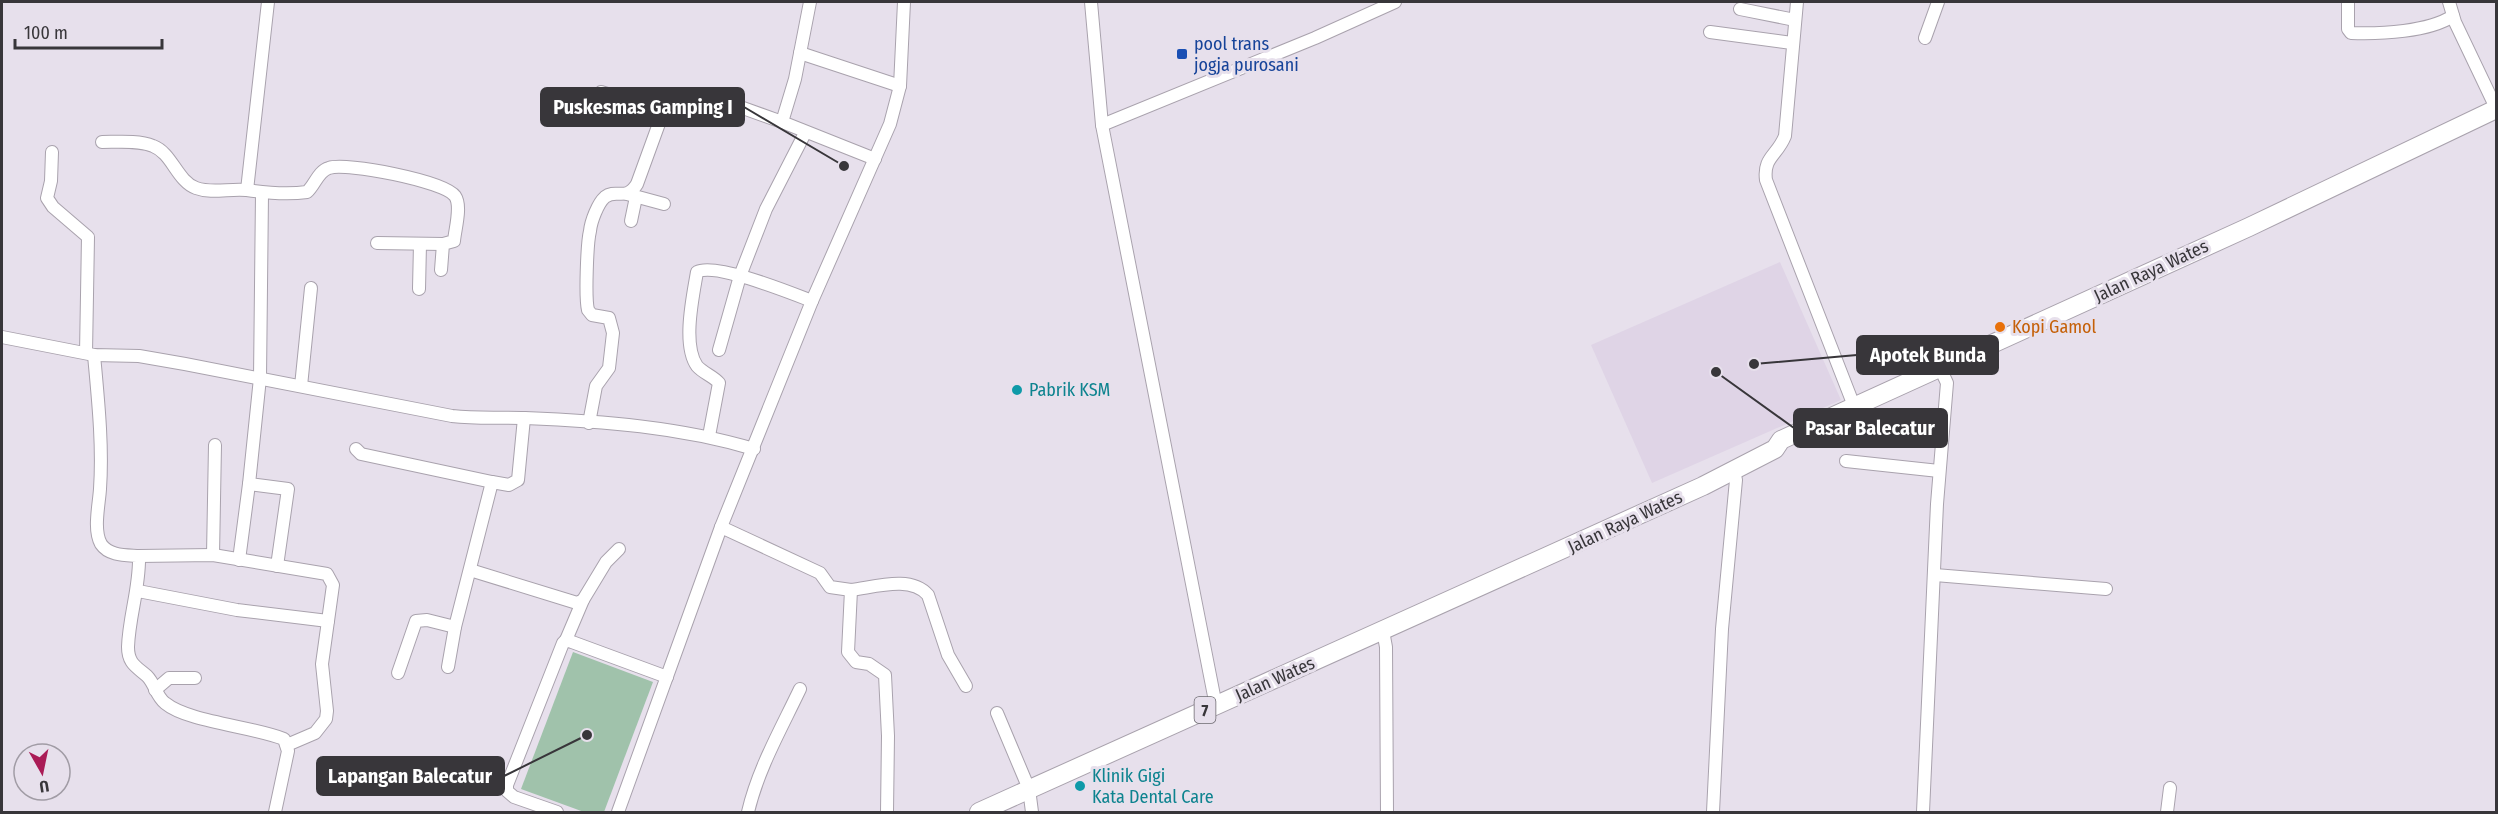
<svg xmlns="http://www.w3.org/2000/svg" width="2498" height="814" font-family="'Fira Sans Condensed',sans-serif">
<style>
.built{fill:#dfd4e6}
.green{fill:#a0c2ab}
.lines{fill:none;stroke-linecap:round;stroke-linejoin:round}
.minor-casing{stroke:#a9a2ad;stroke-width:14}
.highway-casing{stroke:#a9a2ad;stroke-width:20}
.minor{stroke:#fff;stroke-width:12}
.highway{stroke:#fff;stroke-width:18}
.transit-dot{fill:#1a4fb4;stroke:#e7e0ec;stroke-width:2}
.food-dot{fill:#e8710a;stroke:#e7e0ec;stroke-width:2}
.culture-dot{fill:#0f9aa8;stroke:#e7e0ec;stroke-width:2}
.labels{text-anchor:middle;stroke-width:6;stroke-linejoin:round;paint-order:stroke}
.shield{fill:#e7e0ec;stroke:#6c696f;stroke-width:1.5}
.shield-label{font-size:16px;font-weight:bold;fill:#38363a}
.transit-label{font-size:18px;fill:#164399;stroke:#e7e0ec;text-anchor:start}
.street-label{font-size:18px;fill:#38363a;stroke:#e7e0ec}
.food-label{font-size:18px;fill:#c56008;stroke:#e7e0ec;text-anchor:start}
.culture-label{font-size:18px;fill:#0d838f;stroke:#e7e0ec;text-anchor:start}
.leader{fill:none;stroke:#38363a;stroke-width:2}
.callout-dot{fill:#38363a;stroke:#e7e0ec;stroke-width:2}
.callout{fill:#38363a;stroke:#38363a;stroke-width:2}
.callout-label{font-size:20px;text-anchor:middle;font-weight:bold;fill:#fff}
</style>
<rect width="100%" height="100%" fill="#e7e0ec"/>
<path class="built" d="M1780,262L1841,400L1652,483L1591,345Z"/>
<path class="green" d="M573,652L653,682L604,812H584L521,789Z"/>
<g class="lines">
<defs>
<g id="minor">
<path d="M810,2L795,79L782,122L875,159"/>
<path d="M1091,2L1102,125L1216,706"/>
<path d="M1797,2L1785,136C1777,156 1763,157 1766,180L1854,406"/>
<path d="M2348,2V29L2351,33C2381,34 2428,32 2453,16"/>
<path d="M2449,2L2455,22L2496,108"/>
<path d="M1740,9L1795,20"/>
<path d="M1710,32L1792,43"/>
<path d="M1925,38L1938,2"/>
<path d="M800,53L900,86"/>
<path d="M601,92L649,107H665L698,99H718L782,122"/>
<path d="M1102,125L1315,38L1395,2"/>
<path d="M102,142C117,142 138,140 153,146C172,153 177,181 196,188C212,194 230,188 247,190C267,193 286,195 307,192C315,185 318,171 329,168C346,162 444,181 455,196C462,206 455,229 454,241L443,244L441,270"/>
<path d="M52,152L51,181L47,198L53,207L88,237L86,353"/>
<path d="M247,190L268,2"/>
<path d="M262,194L260,378L249,484L288,489L277,566"/>
<path d="M627,194L664,204"/>
<path d="M631,221L636,197"/>
<path d="M377,243L443,244"/>
<path d="M419,289L420,244"/>
<path d="M2,337L94,355L139,356L185,364L452,416C478,419 500,417 525,418C602,421 680,427 754,449"/>
<path d="M719,350L740,276L766,209L805,133"/>
<path d="M94,355C98,399 103,445 100,489C99,505 93,530 101,544C109,556 126,555 139,556C140,587 129,616 128,647C128,664 137,667 147,676C155,684 156,696 165,703C188,722 251,726 284,739L288,751L275,812"/>
<path d="M301,386L311,288"/>
<path d="M589,423L596,386L609,368L613,333L609,318L592,315L588,310C585,298 587,243 590,231C591,221 598,203 605,197C616,188 626,202 637,184L665,107"/>
<path d="M709,436L719,383C713,376 703,373 697,366C682,345 693,296 697,272C715,262 791,293 812,301"/>
<path d="M356,449L361,454L492,482"/>
<path d="M1846,461L1939,471"/>
<path d="M721,527L820,573L830,587L851,590L848,652L856,662L869,664L885,675L888,736L887,812"/>
<path d="M213,555L215,445"/>
<path d="M139,556L213,555L327,574L333,585L322,664L327,711L326,719L315,733L287,745"/>
<path d="M239,560L249,484"/>
<path d="M470,570L577,603L583,600L606,562L619,549"/>
<path d="M1935,575L2106,589"/>
<path d="M851,590C875,587 911,575 928,595L948,655L966,686"/>
<path d="M138,591L237,610L328,621"/>
<path d="M1383,631L1386,647L1387,812"/>
<path d="M566,640L583,600"/>
<path d="M448,667L455,627L492,482L509,485L518,480L524,418"/>
<path d="M398,673L416,621L427,620L455,627"/>
<path d="M155,690L169,678H195"/>
<path d="M997,713L1029,789L1032,812"/>
<path d="M557,812L514,797L507,791V785L563,643L566,640L572,642L667,677"/>
<path d="M618,812L721,527L812,301L890,124L900,86L904,2"/>
<path d="M748,812C758,769 781,729 800,689"/>
<path d="M1713,812L1722,629L1736,480L1734,471"/>
<path d="M1923,812L1937,504L1947,383L1940,368"/>
<path d="M2167,812L2170,788"/>
</g>
<path id="highway" d="M979,812L1703,486L1775,449L1781,440L2249,227L2496,109"/>
</defs>
<use href="#minor" class="minor-casing"/>
<use href="#highway" class="highway-casing"/>
<use href="#minor" class="minor"/>
<use href="#highway" class="highway"/>
</g>
<rect class="transit-dot" x="1176" y="48" width="12" height="12" rx="3"/>
<circle class="food-dot" cx="2000" cy="327" r="6"/>
<g class="culture-dot">
<circle cx="1017" cy="390" r="6"/>
<circle cx="1080" cy="786" r="6"/>
</g>
<g class="labels">
<rect class="shield" x="1194.5" y="697" width="21" height="26" rx="4.5"/>
<g class="shield-label">
<text x="1205" y="716">7</text>
</g>
<g class="transit-label">
<text x="1194" y="50">pool trans<tspan x="1194" dy="21">jogja purosani</tspan></text>
</g>
<g class="street-label">
<text transform="translate(2151 271) rotate(-25)" y="6">Jalan Raya Wates</text>
<text transform="translate(1625 522) rotate(-25)" y="6">Jalan Raya Wates</text>
<text transform="translate(1275 679) rotate(-24)" y="6">Jalan Wates</text>
</g>
<g class="food-label">
<text x="2012" y="333">Kopi Gamol</text>
</g>
<g class="culture-label">
<text x="1029" y="396">Pabrik KSM</text>
<text x="1092" y="782">Klinik Gigi<tspan x="1092" dy="21">Kata Dental Care</tspan></text>
</g>
</g>
<path class="leader" d="M844 166L744 107M1754 364L1857 355M1716 372L1794 428M587 735L504 776"/>
<g class="callout-dot">
<circle cx="844" cy="166" r="6"/>
<circle cx="1754" cy="364" r="6"/>
<circle cx="1716" cy="372" r="6"/>
<circle cx="587" cy="735" r="6"/>
</g>
<g class="callout">
<rect x="541" y="88" width="203" height="38" rx="6"/>
<rect x="1857" y="336" width="141" height="38" rx="6"/>
<rect x="1794" y="409" width="153" height="38" rx="6"/>
<rect x="317" y="757" width="187" height="38" rx="6"/>
</g>
<g class="callout-label">
<text x="643" y="114">Puskesmas Gamping I</text>
<text x="1928" y="362">Apotek Bunda</text>
<text x="1870" y="435">Pasar Balecatur</text>
<text x="410" y="783">Lapangan Balecatur</text>
</g>
<rect width="2498" height="814" fill="none" stroke="#38363a" stroke-width="6"/>
<g transform="translate(42 772) rotate(171)"><circle r="28" fill="#e7e0ec" stroke="#a19ca5" stroke-width="1.5"/>
<path d="M0-4.5L10 22L0 15L-10 22Z" fill="#aa1b56"/>
<text y="-9" font-size="16" font-weight="bold" text-anchor="middle" fill="#38363a">U</text>
</g>
<path d="M15 39v9h147v-9" fill="none" stroke="#38363a" stroke-width="3"/>
<text x="24" y="39" font-size="18" fill="#38363a" stroke="#e7e0ec" stroke-width="4.5" paint-order="stroke">100 m</text>
</svg>
